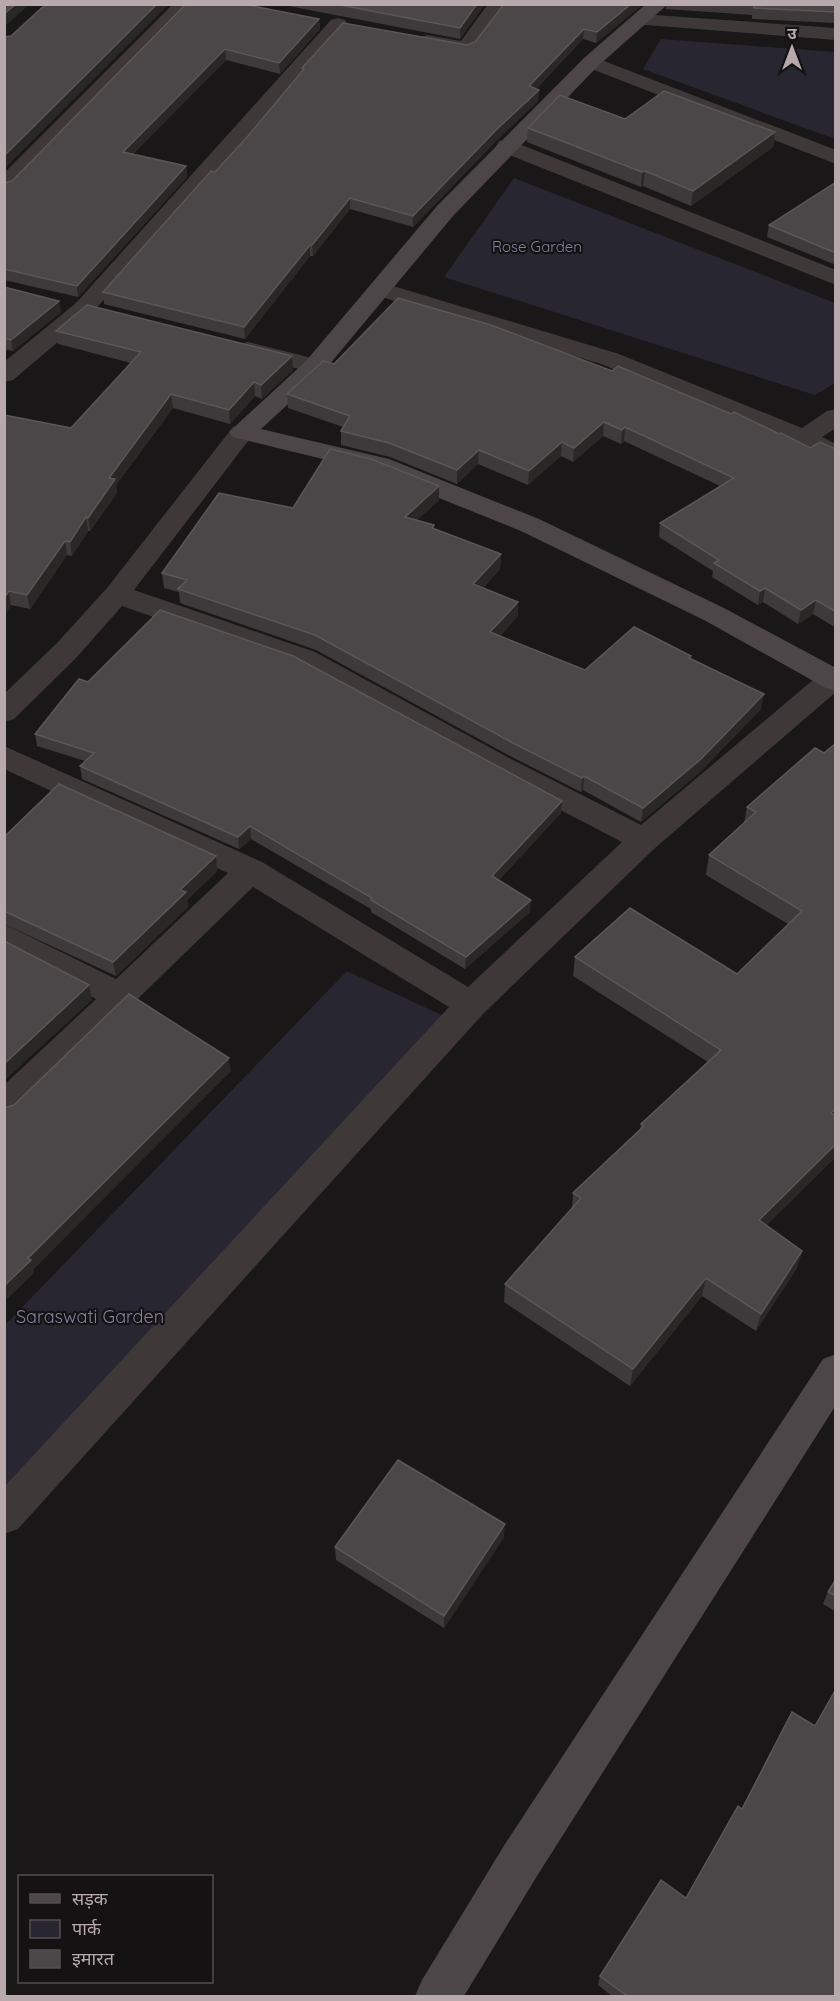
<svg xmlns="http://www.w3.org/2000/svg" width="840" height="2001" font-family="Quicksand,'Noto Sans Devanagari',sans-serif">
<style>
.green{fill:#282731}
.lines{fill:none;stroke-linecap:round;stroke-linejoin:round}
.street{fill:#3e3839;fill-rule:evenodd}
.secondary{fill:#4d4648;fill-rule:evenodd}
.wall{fill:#3e3a3b}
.shaded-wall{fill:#2a2727}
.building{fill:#4b4647;stroke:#5c5657;stroke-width:1.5}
.labels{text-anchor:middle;stroke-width:4.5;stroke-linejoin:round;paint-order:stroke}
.far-park-label{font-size:15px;fill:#8381a3;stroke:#141212}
.park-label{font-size:18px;fill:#8381a3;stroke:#141212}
</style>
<rect width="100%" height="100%" fill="#191717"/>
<g class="green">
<path d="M661,39L835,52V139L643,69Z"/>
<path d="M514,178L835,303V383L815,395L444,277Z"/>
<path d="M347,971L452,1020L5,1488V1325Z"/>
</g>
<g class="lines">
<g class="street">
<path d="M173,4H195L12,191L4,193V173Z"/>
<path d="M488,4H509L473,52C457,56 436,49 420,45L417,41L420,37L427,35L461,41Z"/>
<path d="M640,14L836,28V40L633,24L630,20L633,16Z"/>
<path d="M338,18L345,20L348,24L345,28L92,313L13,380L4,382V362L76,303L331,20Z"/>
<path d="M591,56L836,150V164L584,66L581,62L584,58Z"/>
<path d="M507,139L836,270V285L499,151L496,146L499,141Z"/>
<path d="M380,282L619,354L802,428L827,411L836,409V428L822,437L836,444V463L795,443L601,364L372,294L368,289L372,284Z"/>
<path d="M248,342L324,361L327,366L324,371L315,373L239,354L236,349L239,344Z"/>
<path d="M242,424L251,427L255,432L134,590L315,652L511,759L641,825L826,669L836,666V692L655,848L483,1014L18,1529L4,1534V1487L449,1007L253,887L16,1117L4,1121V1085L96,999L4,951V924L116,979L228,873L4,769V746L262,862L468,987L622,842L489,773L295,666L122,606L77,657L14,719L4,722V694L57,643L107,588L233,427Z"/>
</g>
<g class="secondary">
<path d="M646,4H668L598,66L453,216L324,371L261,429L389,459L539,519L724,608L836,668V691L826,688L704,620L521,531L372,471L233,437L229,432L306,361L437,206L584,58Z"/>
<path d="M836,1354V1405L537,1876L464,1996H415L422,1980L505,1844L823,1359Z"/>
</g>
</g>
<g class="wall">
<path d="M186,4L319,19L320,29L280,74L226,60L133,154L186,166L187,177L78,297L4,280V183L12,181Z"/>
<path d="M278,4H485L460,39Z"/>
<path d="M643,4L596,43L583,39L536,89L539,90L538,101L497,140L413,227L350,209L313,256H310L245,339L104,304L103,292L248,136L302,71V68L467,45L475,42Z"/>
<path d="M666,4H836V23L752,19V15L666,9Z"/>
<path d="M625,119L775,132L773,147L691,206L643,186L641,187L527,142L528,128Z"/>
<path d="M836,182V265L767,237L769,225Z"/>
<path d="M4,287L61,312L13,351L4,349Z"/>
<path d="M56,331L293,370L262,399L255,396L230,424L173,408L116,485L117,493L90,531H88L72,556L67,555L30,609L11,605L4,616V415L71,428L131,363L58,344Z"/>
<path d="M334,364L779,434L810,448L836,449V628L813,614L798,624L763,602L758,605L712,577L713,571L659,537L660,523L720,486L624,441L621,444L603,436L573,462L561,456L528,485L478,464L457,484L390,457L341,445V431L343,427L288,408L287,394Z"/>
<path d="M439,486V500L417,520L434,525V529L501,554L500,569L483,588L518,602V616L500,636L585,670L691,656V659L761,709L700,772L641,822L583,790L581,792L512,757L316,650L180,603L179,592L164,588L162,573L293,508Z"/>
<path d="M35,734L561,813L499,880L530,912L465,969L371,912V909L251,839L239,849L82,779L80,766L85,761L37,746Z"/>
<path d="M824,753L767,1226L802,1251L797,1268L756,1331L702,1296L630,1386L504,1302L505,1284L572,1209L573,1193L640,1130L641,1124L708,1062L573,976L575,957L737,974L788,924L706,875L709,855L744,823L747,807Z"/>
<path d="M4,837L216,856L217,871L187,900L188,907L116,976L4,924Z"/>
<path d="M504,1537L444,1628L336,1560L335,1547Z"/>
<path d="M836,1579V1612L823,1604L828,1592Z"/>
<path d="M815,1726L836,1996H612L598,1985L600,1976L686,1898L742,1809Z"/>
</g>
<g class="shaded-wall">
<path d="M16,4H30L4,27V14Z"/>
<path d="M157,4H169L4,169V156Z"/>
<path d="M477,4H485L460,39V28Z"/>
<path d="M631,4H643L596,43L597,32Z"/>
<path d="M319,19L320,29L280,74L279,63Z"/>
<path d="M584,29L583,39L528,97L529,86Z"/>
<path d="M225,49L226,60L124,163L123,152Z"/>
<path d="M539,90L538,101L497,140L413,227V216L497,129Z"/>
<path d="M775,132L773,147L691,206L693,191Z"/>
<path d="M186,166L187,177L78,297L77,286Z"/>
<path d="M645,171L643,186L641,187L642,172Z"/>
<path d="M350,198V209L313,256L312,245Z"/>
<path d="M310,245V256L245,339L244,327Z"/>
<path d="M59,301L61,312L13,351L11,340Z"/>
<path d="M292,356L293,370L262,399L261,385Z"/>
<path d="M254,382L255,396L230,424L229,410Z"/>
<path d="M171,394L173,408L116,485L117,493L90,531L88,518L109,478Z"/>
<path d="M604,422L603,436L573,462L574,448Z"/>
<path d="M625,427L624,441L621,444L622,430Z"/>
<path d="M562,442L561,456L528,485L529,471Z"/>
<path d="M479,450L478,464L457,484V470Z"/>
<path d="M439,486V500L405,531V517Z"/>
<path d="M86,517L88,531L72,556L70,542Z"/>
<path d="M65,541L67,555L30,609L27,595Z"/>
<path d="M501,554L500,569L473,598V584Z"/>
<path d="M765,588L763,602L758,605L760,591Z"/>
<path d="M9,591L11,605L4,616V598Z"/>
<path d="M816,600L813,614L798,624L801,610Z"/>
<path d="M518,602V616L490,646V632Z"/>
<path d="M764,694L761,709L700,772L641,822L643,808Z"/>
<path d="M584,776L583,790L581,792L582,778Z"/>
<path d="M562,801L561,813L492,888V876Z"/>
<path d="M250,826L251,839L239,849L238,837Z"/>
<path d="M216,856L217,871L187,900L188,907L116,976L113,962L180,890Z"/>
<path d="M531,900L530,912L465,969L466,957Z"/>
<path d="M89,985L92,1000L4,1081V1064Z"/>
<path d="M229,1058L231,1071L34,1269V1273L4,1302V1286L28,1258Z"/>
<path d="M836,1108V1121L831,1113Z"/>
<path d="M836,1144V1157L754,1238L759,1220Z"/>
<path d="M802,1251L797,1268L756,1331L761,1314Z"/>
<path d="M706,1278L702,1296L630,1386L633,1369Z"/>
<path d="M505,1524L504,1537L444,1628V1616Z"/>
</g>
<g class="building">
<path d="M4,4H16L4,14Z"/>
<path d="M46,4H157L4,156V37L11,36Z"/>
<path d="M186,4H243L319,19L279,63L225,49L123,152L186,166L77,286L4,269V183L12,181Z"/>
<path d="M335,4H477L460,28Z"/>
<path d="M504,4H631L597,32L584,29L529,86L539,90L497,129L413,216L350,198L312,245H310L244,327L103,292L211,171L215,172L248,136L304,69L302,68L343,23L467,45L475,42Z"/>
<path d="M753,4H836V12L754,8Z"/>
<path d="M664,91L775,132L693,191L645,171L642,172L528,128L560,95L625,119Z"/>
<path d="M836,182V253L769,225Z"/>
<path d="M4,287L59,301L11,340L4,338Z"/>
<path d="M398,298L491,325L612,371L618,366L731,414L734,412L779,434L781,433L810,448L820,442L836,449V612L816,600L801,610L765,588L760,591L714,563L719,560L660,523L734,478L625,427L622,430L604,422L574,448L562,442L529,471L479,450L457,470L389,443L341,431L350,416L287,394L323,361L334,364Z"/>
<path d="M87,305L292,356L261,385L254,382L229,410L171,394L109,478L115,479L88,518L86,517L70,542L65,541L27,595L9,591L4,598V415L71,428L141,352L56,331Z"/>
<path d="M330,449L371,459L439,486L405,517L434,525L432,528L501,554L473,584L518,602L490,632L585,670L634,627L691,656L689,658L764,694L702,758L643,808L584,776L582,778L513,743L315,635L178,589L187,580L162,573L219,493L293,508Z"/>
<path d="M160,610L293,656L562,801L492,876L531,900L466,957L371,900L372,898L250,826L238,837L80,766L94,753L35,734L79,679L88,682Z"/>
<path d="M836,743V1108L831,1113L836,1116V1144L759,1220L802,1251L761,1314L706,1278L633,1369L505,1284L581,1198L573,1193L644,1126L641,1124L721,1050L575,957L630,908L737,974L802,911L709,855L756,812L747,807L815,748L824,753Z"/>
<path d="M59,784L216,856L180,890L186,892L113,962L4,911V837Z"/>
<path d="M4,941L89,985L4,1064Z"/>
<path d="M129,994L229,1058L28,1258L31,1260L4,1286V1108L14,1105Z"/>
<path d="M398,1460L505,1524L444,1616L335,1547Z"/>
<path d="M836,1579V1596L828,1592Z"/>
<path d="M836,1689V1996H627L600,1976L661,1880L686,1898L738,1806L742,1809L792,1712L815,1726Z"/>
</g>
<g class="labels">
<g class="far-park-label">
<text x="537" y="252">Rose Garden</text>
</g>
<g class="park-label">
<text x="90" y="1323">Saraswati Garden</text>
</g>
</g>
<rect width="840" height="2001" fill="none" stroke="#b8a9ad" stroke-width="12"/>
<rect x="18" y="1875" width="195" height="108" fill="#141212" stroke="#564e50" stroke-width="1.5"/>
<rect x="30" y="1894" width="30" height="9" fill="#4d4648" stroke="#564e50" stroke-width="1.5"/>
<text x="72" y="1905" font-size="18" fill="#b8a9ad">सड़क</text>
<rect x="30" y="1920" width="30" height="18" fill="#282731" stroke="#564e50" stroke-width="1.5"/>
<text x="72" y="1935" font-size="18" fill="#b8a9ad">पार्क</text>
<rect x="30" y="1950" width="30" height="18" fill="#4b4647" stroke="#564e50" stroke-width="1.5"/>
<text x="72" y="1965" font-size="18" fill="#b8a9ad">इमारत</text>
<g transform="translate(792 48)" stroke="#141212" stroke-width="4.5" paint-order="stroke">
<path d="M0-4.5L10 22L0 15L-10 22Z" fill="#b8a9ad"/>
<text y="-9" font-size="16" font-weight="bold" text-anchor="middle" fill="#b8a9ad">उ</text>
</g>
</svg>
